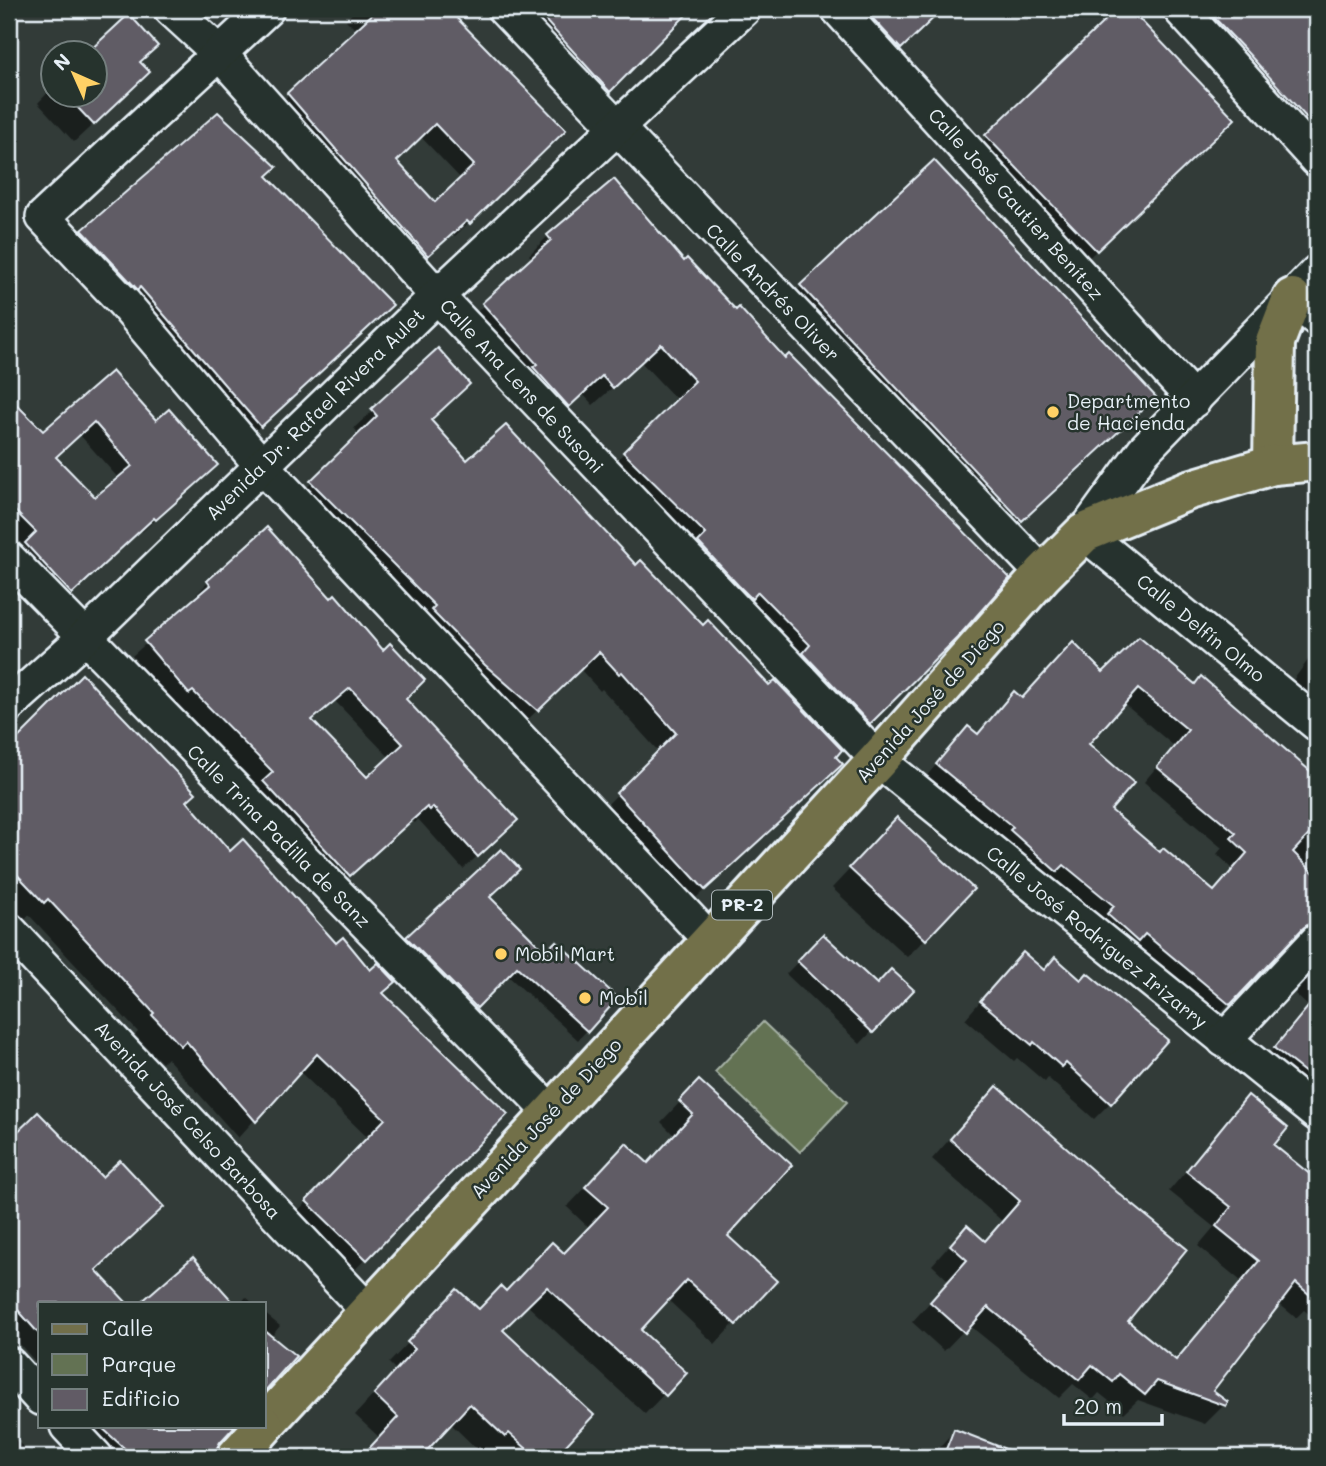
<svg xmlns="http://www.w3.org/2000/svg" width="1326" height="1466" font-family="Mali,sans-serif">
<style>
.green{fill:#637253;stroke:#a6b2a6;stroke-width:2}
.shadow{fill:#0007;fill-rule:evenodd}
.building{fill:#615b65;stroke:#e8f1f8;stroke-width:2;fill-rule:evenodd}
.lines{fill:none;stroke-linecap:round;stroke-linejoin:round}
.minor-casing{stroke:#e8f1f8;stroke-width:38}
.major-casing{stroke:#e8f1f8;stroke-width:44}
.minor{stroke:#26332d;stroke-width:33}
.major{stroke:#726f4a;stroke-width:38}
.poi-dot{fill:#ffd166;stroke:#26332d;stroke-width:2.5}
.labels{text-anchor:middle;stroke-width:5;stroke-linejoin:round;paint-order:stroke}
.shield{fill:#26332d;stroke:#aeb8bb;stroke-width:2}
.shield-label{font-size:18px;font-weight:bold;fill:#e8f1f8}
.street-label{font-size:19px;fill:#e8f1f8;stroke:#26332d}
.poi-label{font-size:19px;fill:#e8f1f8;stroke:#26332d;text-anchor:start}
</style>
<rect width="100%" height="100%" fill="#323b38"/>
<filter id="ink" filterUnits="userSpaceOnUse"><feTurbulence type="fractalNoise" baseFrequency=".0143" numOctaves="2"/><feDisplacementMap in="SourceGraphic" scale="14" xChannelSelector="R" yChannelSelector="G"/><feConvolveMatrix kernelMatrix="1 2 1 2 8 2 1 2 1" color-interpolation-filters="sRGB"/></filter>
<g filter="url(#ink)">
<path class="green" d="M763,1022L847,1102L800,1152L715,1072Z"/>
<g class="shadow">
<path d="M183,9H211L196,22Z"/>
<path d="M356,9H446L564,130L455,236L452,233L413,268L275,108L357,31L346,20ZM420,136L461,179L435,204L395,161Z"/>
<path d="M505,9H690L593,106Z"/>
<path d="M827,9H941L882,66Z"/>
<path d="M1120,9H1128L1233,119L1072,274L963,160Z"/>
<path d="M1172,9H1311L1317,16V166Z"/>
<path d="M129,17L139,62L130,90L74,142L38,103L52,88V94H94V52H90Z"/>
<path d="M218,115L373,322L243,442L66,248Z"/>
<path d="M614,181L869,722L850,741L605,472L677,400L641,362L593,405L582,393L549,424L465,323L533,259L529,255L548,236Z"/>
<path d="M802,286L1130,420L997,544L778,310Z"/>
<path d="M438,351L429,421L467,463L636,567L841,764L686,907L599,813L659,752L602,689L600,691L580,669L519,728L294,500L360,435L354,428Z"/>
<path d="M112,373L202,478L142,532L140,530L58,606L13,557L24,546L9,531V486L13,482L9,478V405L12,402L43,434ZM79,434L119,479L95,500L54,458Z"/>
<path d="M208,582L403,700L502,834L463,869L418,819L415,823L412,820L335,889L251,796L260,787L178,704L175,706L132,656L197,598L195,596ZM335,701L390,758L367,780L311,721Z"/>
<path d="M1317,648V732L1277,702Z"/>
<path d="M1103,675L1194,686L1201,678L1317,779V945L1315,941L1296,937L1288,941L1214,1019L923,780L968,728L977,735L1000,708ZM1123,703L1174,746L1144,782L1222,848L1217,854L1233,869L1213,893L1160,854L1108,810L1086,744Z"/>
<path d="M82,676L230,853L506,1114L348,1277L289,1220L368,1138L299,1071L238,1138L167,1058L162,1063L135,1035L138,1032L29,915L25,920L9,903V750Z"/>
<path d="M879,838L925,939L907,957L832,888Z"/>
<path d="M823,936L876,986L911,990L860,1044L786,974Z"/>
<path d="M408,938L545,955L616,999L578,1040L507,975L467,1015L399,947Z"/>
<path d="M1055,959L1110,1103L1094,1119L1048,1078L1045,1082L1017,1058L1014,1061L965,1019L1006,971H1043Z"/>
<path d="M1317,967V1106L1261,1064L1308,1006L1295,994Z"/>
<path d="M699,1082L725,1236L774,1281L715,1344L667,1299L638,1330L684,1373L645,1414L527,1305L501,1330L591,1415L553,1457H495L489,1451L484,1456L450,1423L418,1457H362L380,1438L355,1415L396,1370L389,1363L438,1312H479L564,1255L589,1228L567,1207L607,1165L647,1164L674,1135L661,1122Z"/>
<path d="M1248,1098L1272,1145L1317,1182V1321L1304,1310L1296,1318L1278,1303L1211,1391L1224,1405L1205,1424L1138,1400L1124,1413L1099,1393L1093,1400L1073,1384L1059,1398L969,1325L944,1351L912,1322L949,1281L932,1265L948,1247L967,1228L984,1242L1002,1221L932,1159L978,1107L1125,1321L1174,1361L1241,1281L1198,1246L1214,1227L1169,1191Z"/>
<path d="M38,1114L94,1271L125,1303H40V1367L9,1332V1142Z"/>
<path d="M246,1297L253,1303H241Z"/>
<path d="M264,1313L280,1326L271,1337L264,1389Z"/>
<path d="M80,1426H232L218,1441L211,1457H102Z"/>
<path d="M954,1431L1017,1455L1016,1457H930Z"/>
<path d="M9,1435L36,1457H9Z"/>
</g>
<g class="building">
<path d="M378,9H448L566,130L470,224L467,221L428,256L287,93ZM435,124L474,165L435,202L397,161Z"/>
<path d="M535,9H692L610,92Z"/>
<path d="M864,9H943L901,49Z"/>
<path d="M1117,9H1130L1235,119L1097,251L985,135Z"/>
<path d="M1206,9H1317V129L1245,50Z"/>
<path d="M129,14L158,46L140,62L150,72L94,125L65,94H94V52H88Z"/>
<path d="M218,112L277,167L267,176L393,305L261,427L140,287L138,290L82,230Z"/>
<path d="M934,160L1156,397L1022,521L800,285Z"/>
<path d="M614,179L684,261L687,258L736,310L739,307L785,358L789,354L1010,578L957,638L870,724L803,653L810,645L758,592L752,599L738,585L698,542L706,534L623,452L695,381L678,363L661,344L613,388L602,376L569,407L533,367L537,364L482,303L551,240L547,235Z"/>
<path d="M438,348L470,384L431,420L467,460L506,425L636,565L641,560L703,625L708,620L769,685L775,680L842,750L836,757L843,764L705,890L616,793L676,733L622,672L619,674L599,652L538,711L485,665L431,610L435,606L310,481L377,416L371,409Z"/>
<path d="M112,371L156,420L169,409L218,465L156,520L154,518L72,594L25,543L36,532L9,505V397L43,431ZM94,422L132,466L95,497L56,457Z"/>
<path d="M267,527L331,598L335,594L383,650L390,643L425,680L406,699L518,820L478,857L433,807L430,810L427,807L350,876L263,781L273,772L193,691L189,694L144,641L210,585L207,581ZM350,688L403,744L367,777L312,720Z"/>
<path d="M1139,637L1195,684L1201,676L1317,777V826L1293,852L1317,876V918L1303,928L1230,1005L1145,934L1138,942L1107,914L1114,906L1064,865L1057,872L1010,830L1013,827L936,764L968,726L978,734L1014,691L1022,698L1073,642L1103,672ZM1138,689L1188,730L1157,767L1236,833L1231,838L1247,853L1214,891L1163,848L1160,852L1111,810L1134,783L1089,744Z"/>
<path d="M82,674L196,793L187,801L230,851L243,839L336,943L343,937L370,970L378,963L396,982L383,993L508,1114L367,1260L306,1201L385,1119L317,1054L256,1122L186,1041L181,1046L152,1015L154,1013L48,899L44,903L9,866V747Z"/>
<path d="M897,817L974,889L926,940L849,868Z"/>
<path d="M501,849L520,869L490,897L545,952L556,941L618,998L588,1032L517,967L477,1008L406,937Z"/>
<path d="M823,934L877,984L891,969L914,990L873,1033L797,961Z"/>
<path d="M1023,952L1044,970L1055,957L1081,980L1087,973L1168,1040L1111,1104L1066,1063L1062,1067L1034,1042L1032,1045L980,1001Z"/>
<path d="M1317,996V1059L1306,1073L1274,1048Z"/>
<path d="M699,1080L792,1165L728,1236L777,1281L736,1325L687,1280L641,1330L687,1373L666,1396L547,1287L503,1330L594,1415L555,1457H536L509,1433L505,1437L470,1404L421,1457H361L398,1417L374,1394L415,1349L407,1342L457,1289L479,1309L501,1286L506,1291L552,1242L564,1253L608,1207L585,1187L626,1143L648,1163L693,1114L679,1101Z"/>
<path d="M997,1086L1117,1192L1187,1249L1128,1321L1176,1360L1259,1261L1216,1226L1231,1207L1186,1171L1248,1095L1288,1128L1274,1145L1317,1180V1301L1296,1283L1213,1391L1228,1402L1226,1406L1157,1381L1145,1395L1119,1374L1113,1382L1092,1365L1079,1380L988,1307L965,1333L930,1302L967,1260L950,1245L967,1225L985,1241L1020,1201L950,1139Z"/>
<path d="M38,1112L102,1177L120,1160L164,1207L96,1270L127,1303H40V1335L9,1300V1140Z"/>
<path d="M193,1257L234,1303H140Z"/>
<path d="M264,1330L296,1356L264,1392Z"/>
<path d="M100,1426H235L220,1442L213,1457H134Z"/>
<path d="M954,1429L1021,1455V1457H943Z"/>
</g>
<g class="lines">
<defs>
<g id="minor">
<path d="M171,9L219,53L437,296L878,760L1317,1114"/>
<path d="M267,9L43,217L124,303L261,465L710,940"/>
<path d="M504,9L1043,574"/>
<path d="M838,9L1194,400"/>
<path d="M1180,9L1317,160"/>
<path d="M1317,272L1144,450L1084,533L1317,724"/>
<path d="M1292,298L1317,319"/>
<path d="M9,559L551,1112"/>
<path d="M9,705L84,638L437,296L744,9"/>
<path d="M9,930L367,1310"/>
<path d="M1224,1040L1317,941"/>
<path d="M9,1364L40,1398"/>
<path d="M67,1426L96,1457"/>
</g>
<g id="major">
<path d="M1273,465L1275,342L1292,298"/>
<path d="M264,1425L878,760L1043,574L1084,533L1189,490L1273,465L1317,461"/>
<path d="M236,1457L264,1426"/>
</g>
</defs>
<use href="#minor" class="minor-casing"/>
<use href="#major" class="major-casing"/>
<use href="#minor" class="minor"/>
<use href="#major" class="major"/>
</g>
</g>
<g class="poi-dot">
<circle cx="1053" cy="412" r="7"/>
<circle cx="501" cy="954" r="7"/>
<circle cx="585" cy="998" r="7"/>
</g>
<g class="labels">
<rect class="shield" x="712" y="890.5" width="60" height="29" rx="5"/>
<g class="shield-label">
<text x="742" y="911">PR-2</text>
</g>
<g class="street-label">
<text transform="translate(1016 204) rotate(48)" y="7">Calle José Gautier Benítez</text>
<text transform="translate(773 292) rotate(46)" y="7">Calle Andrés Oliver</text>
<text transform="translate(522 386) rotate(47)" y="7">Calle Ana Lens de Susoni</text>
<text transform="translate(315 414) rotate(-44)" y="7">Avenida Dr. Rafael Rivera Aulet</text>
<text transform="translate(1201 628) rotate(39)" y="7">Calle Delfín Olmo</text>
<text transform="translate(930 701) rotate(-48)" y="7">Avenida José de Diego</text>
<text transform="translate(279 836) rotate(45)" y="7">Calle Trina Padilla de Sanz</text>
<text transform="translate(1097 937) rotate(39)" y="7">Calle José Rodríguez Irizarry</text>
<text transform="translate(546 1118) rotate(-47)" y="7">Avenida José de Diego</text>
<text transform="translate(188 1120) rotate(47)" y="7">Avenida José Celso Barbosa</text>
</g>
<g class="poi-label">
<text x="1067" y="408">Departmento<tspan x="1067" dy="22">de Hacienda</tspan></text>
<text x="515" y="961">Mobil Mart</text>
<text x="599" y="1005">Mobil</text>
</g>
</g>
<rect width="1326" height="1466" fill="none" stroke="#26332d" stroke-width="35"/>
<rect x="18" y="18" width="1291" height="1431" fill="none" stroke="#e8f1f8" stroke-width="2.5" filter="url(#ink)"/>
<rect x="38" y="1302" width="228" height="126" fill="#26332d" stroke="#747f7e" stroke-width="2"/>
<rect x="52" y="1324" width="35" height="10" fill="#726f4a" stroke="#747f7e" stroke-width="2"/>
<text x="102" y="1336" font-size="21" fill="#e8f1f8">Calle</text>
<rect x="52" y="1354" width="35" height="21" fill="#637253" stroke="#747f7e" stroke-width="2"/>
<text x="102" y="1372" font-size="21" fill="#e8f1f8">Parque</text>
<rect x="52" y="1389" width="35" height="21" fill="#615b65" stroke="#747f7e" stroke-width="2"/>
<text x="102" y="1406" font-size="21" fill="#e8f1f8">Edificio</text>
<g transform="translate(74 74) rotate(315)"><circle r="33" fill="#26332d" stroke="#747f7e" stroke-width="2"/>
<path d="M0-5L12 26L0 18L-12 26Z" fill="#ffd166"/>
<text y="-10" font-size="19" font-weight="bold" text-anchor="middle" fill="#e8f1f8">N</text>
</g>
<path d="M1064 1414v10h98v-10" fill="none" stroke="#e8f1f8" stroke-width="3.5"/>
<text x="1074" y="1414" font-size="21" fill="#e8f1f8" stroke="#26332d" stroke-width="5" paint-order="stroke">20 m</text>
</svg>
